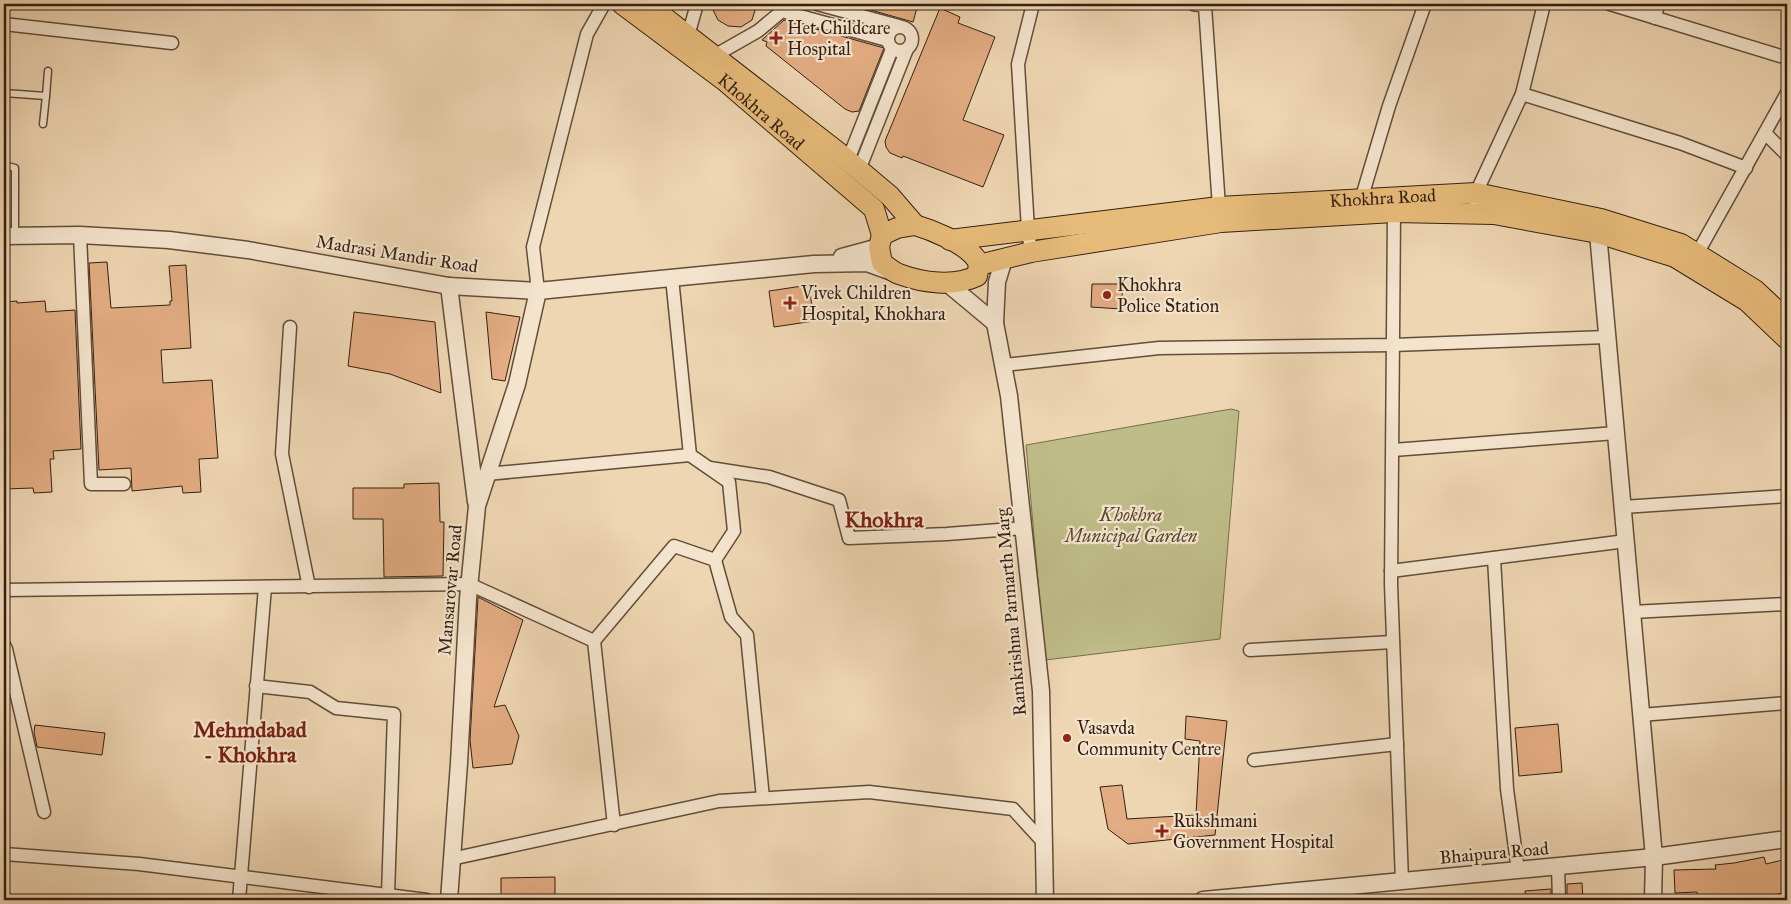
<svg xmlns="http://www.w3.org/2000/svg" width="1791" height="904" font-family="'IM FELL Great Primer',serif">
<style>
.green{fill:#bebc88;stroke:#786e4c}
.building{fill:#e3ac82;stroke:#331f11}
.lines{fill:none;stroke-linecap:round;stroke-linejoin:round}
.service-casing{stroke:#624d39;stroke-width:9}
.minor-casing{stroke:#624d39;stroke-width:15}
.tertiary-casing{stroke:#624d39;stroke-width:19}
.primary-casing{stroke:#331f11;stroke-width:22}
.service{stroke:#f4e4cd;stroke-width:6}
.minor{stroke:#f4e4cd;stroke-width:12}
.tertiary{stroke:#f4e4cd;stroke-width:16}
.primary{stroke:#e7bb79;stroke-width:20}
.poi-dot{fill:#8f2418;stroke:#f4e4cd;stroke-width:2}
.labels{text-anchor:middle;stroke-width:4.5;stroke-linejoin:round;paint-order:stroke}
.poi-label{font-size:18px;fill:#331f11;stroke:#f4e4cd;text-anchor:start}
.street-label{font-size:18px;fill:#331f11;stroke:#f4e4cd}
.park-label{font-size:18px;font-style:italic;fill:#56462f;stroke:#f4e4cd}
.district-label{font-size:22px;font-weight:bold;fill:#7a1f14;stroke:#f4e4cd}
</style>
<rect width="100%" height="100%" fill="#eed6b2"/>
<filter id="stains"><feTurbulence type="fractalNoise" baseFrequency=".004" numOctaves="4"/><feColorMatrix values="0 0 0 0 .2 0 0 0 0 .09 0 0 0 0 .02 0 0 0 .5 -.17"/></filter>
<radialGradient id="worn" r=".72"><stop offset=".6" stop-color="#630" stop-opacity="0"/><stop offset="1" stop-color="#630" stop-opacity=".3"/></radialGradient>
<path class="green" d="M1231,409L1239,411L1220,639L1045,660L1026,445Z"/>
<g class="building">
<path d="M710,4H757L752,20L741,27L728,26L718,20Z"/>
<path d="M861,4H918L913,22L860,7Z"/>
<path d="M940,8L960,17L958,23L995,37L963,120L1004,135L983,187L903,156L902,158L890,153L886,147L885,141Z"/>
<path d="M784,20L884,48L859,111L852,112L845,109L766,46L767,42L762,40Z"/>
<path d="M107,262L111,308L170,305V301H172L169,266L186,265L191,348L161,350L163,383L212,380L218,458L199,459L201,492L183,493L182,486L132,491L131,468L99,470L89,263Z"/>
<path d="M1092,284H1123L1121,309L1091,307Z"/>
<path d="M809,285L814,321L774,327L769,291Z"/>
<path d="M17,301V303L45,301L46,312L75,310L81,449L53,451L54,459H50L52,492L34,493L33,488L5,489L4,302Z"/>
<path d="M354,312L435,322L441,393L390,374L348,366Z"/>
<path d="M486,312L520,317L505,381L492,379Z"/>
<path d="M439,483L440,522H444L443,576L384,577L383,519H353V488H404V484Z"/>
<path d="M478,597L523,620L494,707L505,705L519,736L512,764L473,768L470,740Z"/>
<path d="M1186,716L1227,721L1215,835L1128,844L1108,829L1100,787L1122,785L1127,819L1196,815L1200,741L1185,739Z"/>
<path d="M1558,724L1562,772L1519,776L1515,728Z"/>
<path d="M35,725L105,733L102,755L37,747L34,732Z"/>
<path d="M1764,857L1766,864L1787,859V892L1752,900H1697V892L1675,893L1674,870L1716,869L1715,865L1734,863Z"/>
<path d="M555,877V900H501V878Z"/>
<path d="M1582,883L1583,900H1567V884Z"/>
<path d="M1551,889V900H1526L1525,891Z"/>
</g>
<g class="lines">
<defs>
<g id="service">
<path d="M4,93L46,96L48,71"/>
<path d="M43,124L46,96"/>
<path d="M4,165L15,168V235"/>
</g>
<g id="minor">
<path d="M817,4L899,26"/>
<path d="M1193,4L1205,6L1219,207"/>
<path d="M1610,4L1787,58"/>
<path d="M1655,18L1658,4"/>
<path d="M4,24L172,43"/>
<circle cx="900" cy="39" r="12"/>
<path d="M688,36L697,4"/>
<path d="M714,56L758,31L782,11L887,40"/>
<path d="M1522,94L1680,143L1746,168"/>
<path d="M1765,133L1787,155"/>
<path d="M848,160L892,49"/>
<path d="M859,170L907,49"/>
<path d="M1361,200L1389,106L1425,4"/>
<path d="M1394,212L1391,584L1402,881"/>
<path d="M1475,214L1476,193L1522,94L1544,4"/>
<path d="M80,235L91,484H124"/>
<path d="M1031,252L1028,230L1018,64L1033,4"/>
<path d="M1697,254L1787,93"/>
<path d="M672,278L690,455L729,482L734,531L715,560"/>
<path d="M538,291L533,247L587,34L604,4"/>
<path d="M290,327L282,454L309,587"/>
<path d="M1004,365L1159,348L1393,345L1607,337"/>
<path d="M1393,450L1616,433"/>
<path d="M710,468L769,477L839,500L849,538L947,534L1024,528"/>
<path d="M487,474L690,455"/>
<path d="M1623,507L1787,496"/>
<path d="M1494,558L1507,789L1518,870"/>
<path d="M1391,571L1626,541"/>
<path d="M4,590L469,584L594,641L674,546L715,560L731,617L747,635L763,798"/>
<path d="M1632,612L1787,604"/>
<path d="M594,641L614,825"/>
<path d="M4,645L6,649L44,812"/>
<path d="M1250,650L1393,642"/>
<path d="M256,686L310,692L336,708L394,714L388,895"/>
<path d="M1641,715L1787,703"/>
<path d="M1254,760L1397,744"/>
<path d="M4,854L139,864L427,900"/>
<path d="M451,859L719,801L869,792L1013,809L1044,843"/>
<path d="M1558,866L1559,900"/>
<path d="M239,900L265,587"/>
</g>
<g id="tertiary">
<path d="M1598,233L1654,857L1653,900"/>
<path d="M4,236L80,235L169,240L248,250L449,286L538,291L814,264L867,263L892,272"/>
<path d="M842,257L879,247"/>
<path d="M1004,259L997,282L995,323L1009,396L1041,691L1045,900"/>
<path d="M947,283L995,323"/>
<path d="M449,286L476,502"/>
<path d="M449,900L459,763L468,599L477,506L517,384L538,291"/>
<path d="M1203,900L1654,857L1787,839"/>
</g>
<g id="primary">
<path id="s1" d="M622,4L725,81L874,209L882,235"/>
<path d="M647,4L839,153L890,196L915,225"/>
<path d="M915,225C932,230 961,242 973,255C976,258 978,262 979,265L977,276C954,287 923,283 899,274C893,272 888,267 882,263L879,247L882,235L897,228Z"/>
<path id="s2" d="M950,240L1219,207L1476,193L1601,219L1681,244L1755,290L1787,320"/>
<path d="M979,265L1031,252L1221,222L1394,212L1494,214L1598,233L1675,257L1747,301L1787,339"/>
</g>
</defs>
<use href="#service" class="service-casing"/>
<use href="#minor" class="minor-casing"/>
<use href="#tertiary" class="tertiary-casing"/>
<use href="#primary" class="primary-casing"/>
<use href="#service" class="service"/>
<use href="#minor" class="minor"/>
<use href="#tertiary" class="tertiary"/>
<use href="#primary" class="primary"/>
</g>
<g class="poi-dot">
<path d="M773.5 30.5h5v5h5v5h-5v5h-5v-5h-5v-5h5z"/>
<circle cx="1107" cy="295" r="5"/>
<path d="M787.5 295.5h5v5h5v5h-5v5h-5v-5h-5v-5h5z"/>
<circle cx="1067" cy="738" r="5"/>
<path d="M1159.5 823.5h5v5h5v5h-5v5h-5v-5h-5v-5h5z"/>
</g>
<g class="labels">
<g class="poi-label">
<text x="787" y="34">Het Childcare<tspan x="787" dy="21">Hospital</tspan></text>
<text x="1117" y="291">Khokhra<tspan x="1117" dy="21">Police Station</tspan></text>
<text x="801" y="299">Vivek Children<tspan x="801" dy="21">Hospital, Khokhara</tspan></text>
<text x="1077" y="734">Vasavda<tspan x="1077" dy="21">Community Centre</tspan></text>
<text x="1173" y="827">Rukshmani<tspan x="1173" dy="21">Government Hospital</tspan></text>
</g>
<g class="street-label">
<text dy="6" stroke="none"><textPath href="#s1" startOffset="176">Khokhra Road</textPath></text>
<text dy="6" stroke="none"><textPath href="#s2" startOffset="435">Khokhra Road</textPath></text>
<text transform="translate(397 254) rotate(9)" y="6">Madrasi Mandir Road</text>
<text transform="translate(450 590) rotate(-85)" y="6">Mansarovar Road</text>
<text transform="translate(1011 612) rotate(-95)" y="6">Ramkrishna Parmarth Marg</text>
<text transform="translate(1494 853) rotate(-5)" y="6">Bhaipura Road</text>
</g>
<g class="park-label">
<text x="1131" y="521">Khokhra<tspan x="1131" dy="21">Municipal Garden</tspan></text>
</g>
<g class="district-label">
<text x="884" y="527">Khokhra</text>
<text x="250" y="737">Mehmdabad<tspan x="250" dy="25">- Khokhra</tspan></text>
</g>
</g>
<rect width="1791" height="904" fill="none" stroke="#eed6b2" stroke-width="20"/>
<rect x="5" y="5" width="1781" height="894" fill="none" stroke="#331f11" stroke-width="2.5"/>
<rect x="10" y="10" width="1771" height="884" fill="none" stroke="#331f11"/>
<rect width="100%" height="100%" filter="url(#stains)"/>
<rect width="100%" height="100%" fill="url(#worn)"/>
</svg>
